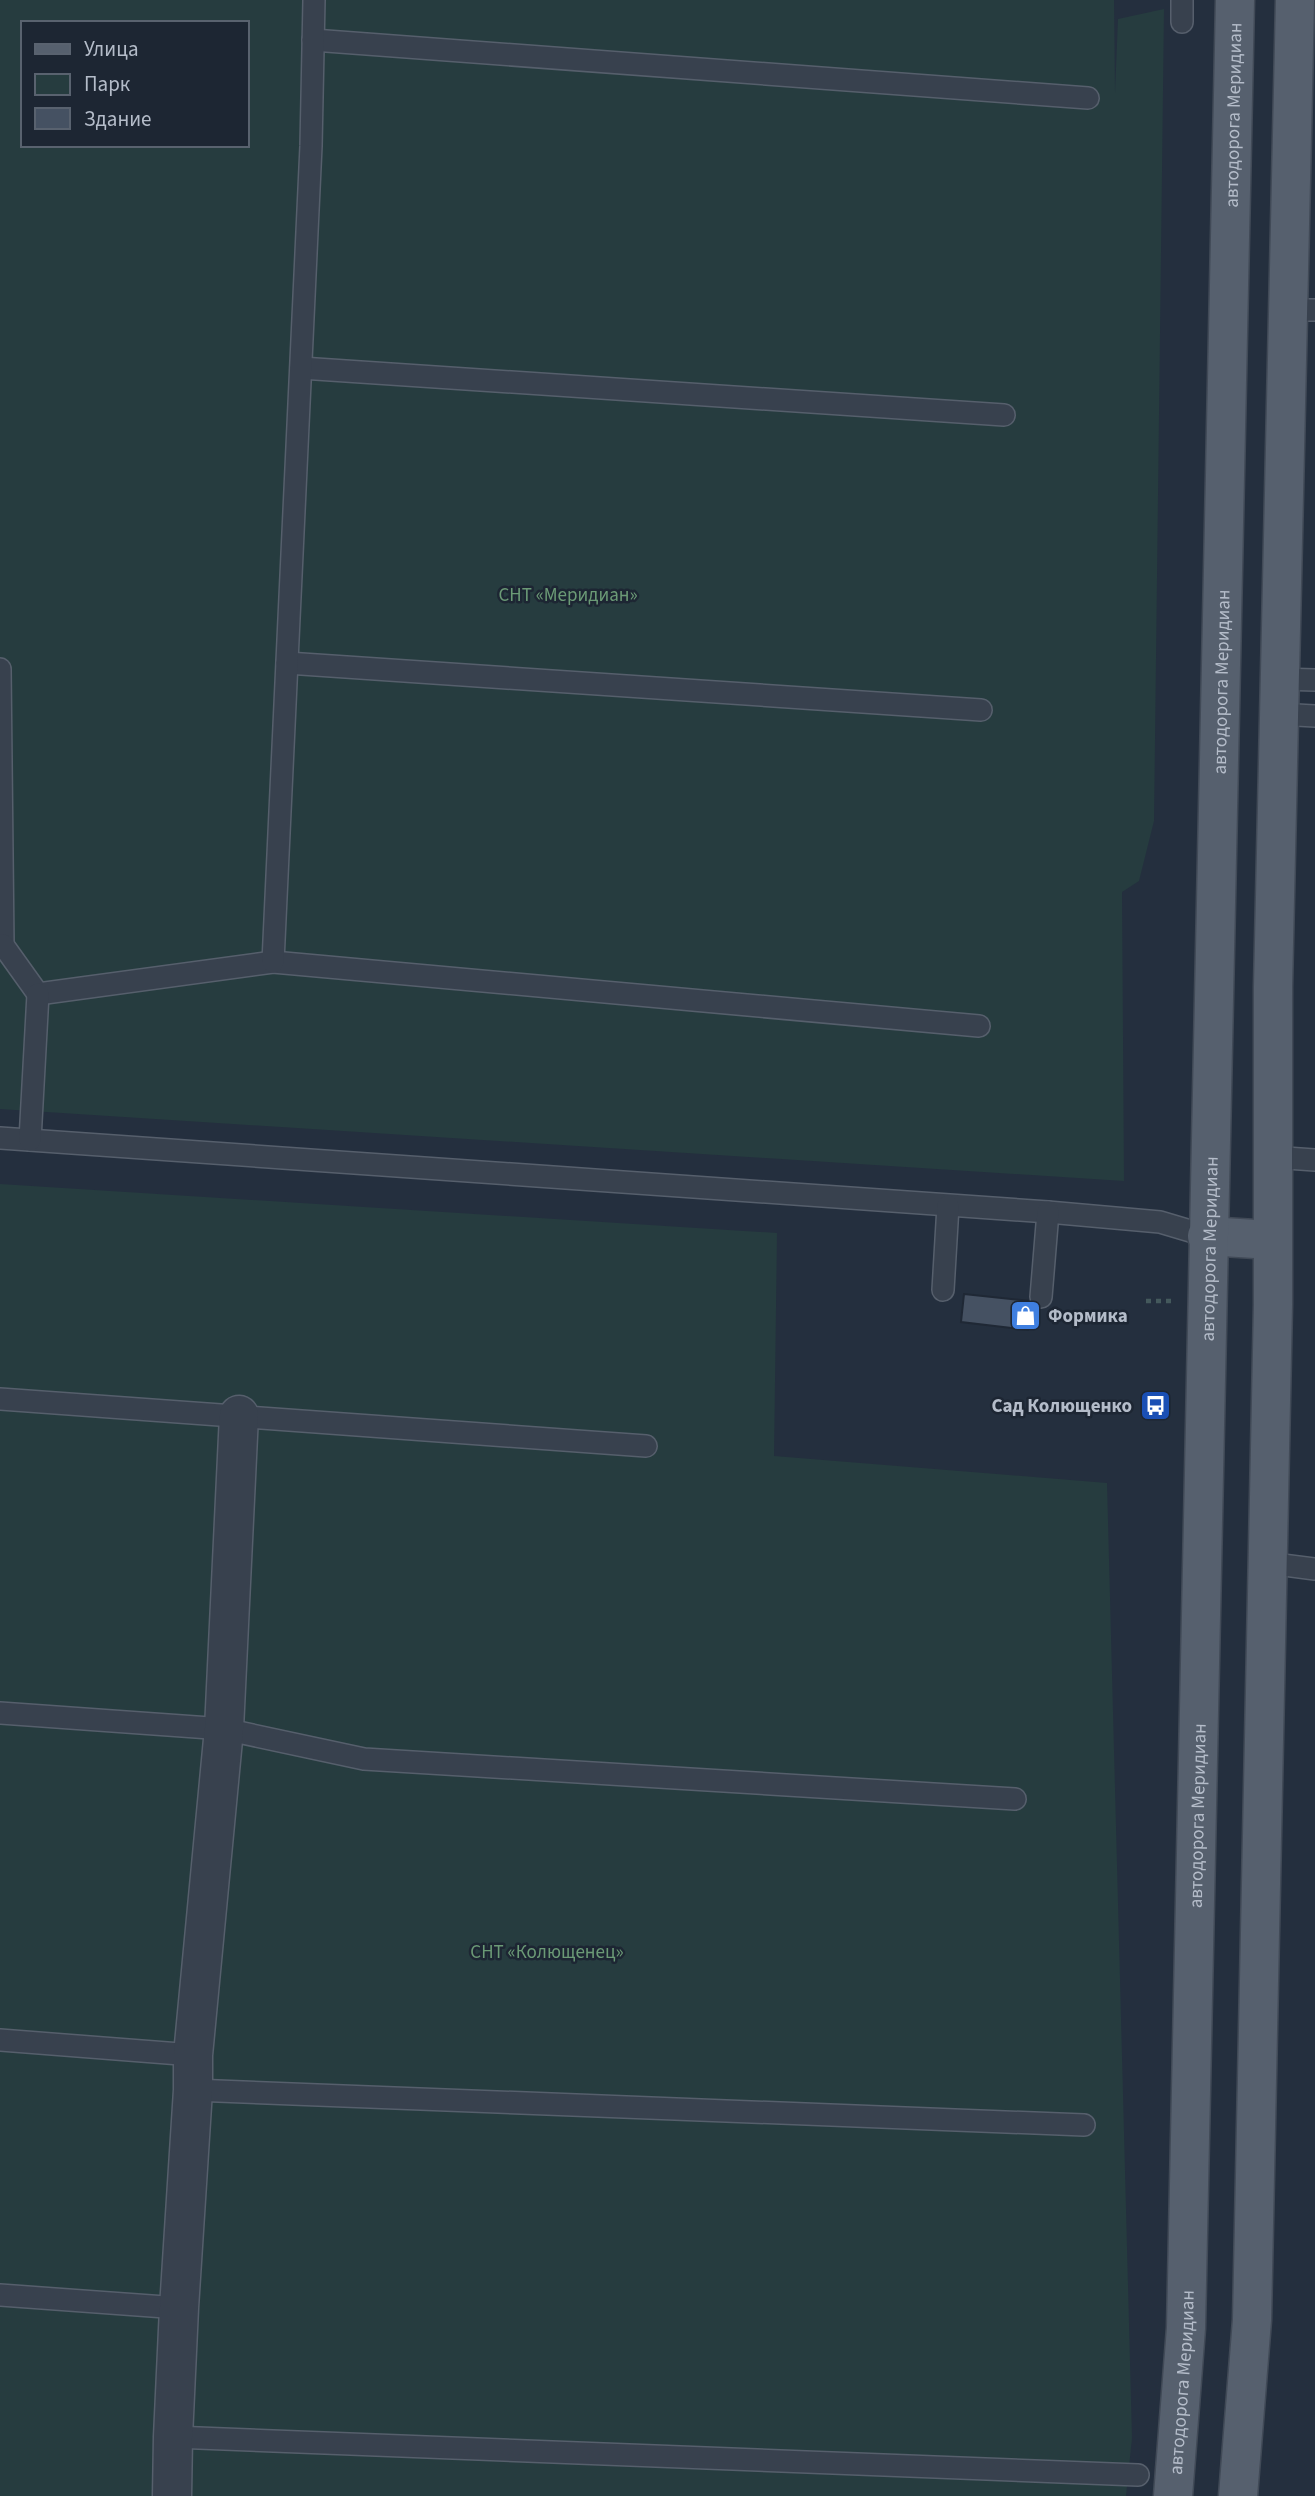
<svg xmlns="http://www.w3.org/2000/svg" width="1315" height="2496" font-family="'Source Sans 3',sans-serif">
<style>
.green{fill:#263c3f;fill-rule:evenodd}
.building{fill:#455162;stroke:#1f2835;stroke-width:2}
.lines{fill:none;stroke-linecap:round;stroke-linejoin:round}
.lane-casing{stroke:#565f6c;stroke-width:24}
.street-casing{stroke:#565f6c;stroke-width:41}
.primary-casing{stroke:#414a57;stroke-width:41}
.path{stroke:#44595c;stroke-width:4.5;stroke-dasharray:5 5;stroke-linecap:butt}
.lane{stroke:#38414e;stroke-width:21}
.street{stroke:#38414e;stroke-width:38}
.primary{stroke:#56606e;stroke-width:38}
.labels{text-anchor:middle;stroke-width:5;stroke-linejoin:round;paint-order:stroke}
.street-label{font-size:19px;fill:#b4bcc9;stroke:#1d2633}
.park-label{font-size:19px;fill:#6b9a76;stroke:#1d2633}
.poi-label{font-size:19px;font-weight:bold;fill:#b4bcc9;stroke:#1d2633;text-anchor:start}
</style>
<rect width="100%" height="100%" fill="#242f3e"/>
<g class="green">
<path d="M0,0H1114L1115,93L1118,19L1164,9L1154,821L1139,881L1122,892L1124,1181L0,1109ZM23,23H247V145H23Z"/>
<path d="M0,1184L777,1233L774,1456L1107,1483L1132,2438L1126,2496H0Z"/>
</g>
<path class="building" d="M964,1294L1031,1301L1028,1330L961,1322Z"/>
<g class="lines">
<defs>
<g id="lane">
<path d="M1182,22V0"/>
<path d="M313,40L1088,98"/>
<path d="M1288,310H1315"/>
<path d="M301,368L1004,415"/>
<path d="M287,663L981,710"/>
<path d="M0,669L3,945"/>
<path d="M1279,679L1315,680"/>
<path d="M1278,714L1315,716"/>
<path d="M0,945H3L38,994L273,962L979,1026"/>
<path d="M273,962L311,146L314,0"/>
<path d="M0,1138L1048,1212L1160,1222L1207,1236"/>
<path d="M30,1140L38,994"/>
<path d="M1272,1157L1315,1160"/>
<path d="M943,1290L948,1206"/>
<path d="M1041,1297L1048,1212"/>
<path d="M0,1399L646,1446"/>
<path d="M1268,1563L1315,1569"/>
<path d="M0,1713L224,1729L364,1759L1015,1799"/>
<path d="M0,2040L193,2055"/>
<path d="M193,2090L1084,2125"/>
<path d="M0,2295L179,2308"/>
<path d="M173,2437L1138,2475"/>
</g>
<path id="street" d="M172,2496L173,2437L179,2308L193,2090V2055L224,1729L239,1415"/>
<g id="primary">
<path d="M1207,1236L1272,1240"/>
<path id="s1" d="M1173,2496L1186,2328L1235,0"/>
<path d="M1238,2496L1252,2320L1273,1304V987L1295,0"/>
</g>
</defs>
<use href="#lane" class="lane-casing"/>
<use href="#street" class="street-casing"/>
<use href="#primary" class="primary-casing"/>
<path class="path" d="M1146,1301H1171"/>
<use href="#lane" class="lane"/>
<use href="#street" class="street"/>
<use href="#primary" class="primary"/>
</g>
<defs>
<symbol id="shop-square" viewBox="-11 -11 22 22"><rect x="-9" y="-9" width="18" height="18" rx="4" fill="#3f7fe0" stroke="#1d2633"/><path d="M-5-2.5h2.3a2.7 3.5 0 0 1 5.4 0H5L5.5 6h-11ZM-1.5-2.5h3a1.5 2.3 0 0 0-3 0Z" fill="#fff"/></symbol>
<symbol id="bus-square" viewBox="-11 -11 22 22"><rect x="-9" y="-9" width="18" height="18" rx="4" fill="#1a4fb4" stroke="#1d2633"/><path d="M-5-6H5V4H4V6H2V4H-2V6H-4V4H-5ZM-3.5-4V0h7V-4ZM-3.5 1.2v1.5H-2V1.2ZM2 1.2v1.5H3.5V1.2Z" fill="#fff"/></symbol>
</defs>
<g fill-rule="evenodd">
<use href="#shop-square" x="1008" y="1298" width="35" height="35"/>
<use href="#bus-square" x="1138" y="1388" width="35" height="35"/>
</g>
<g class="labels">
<g class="street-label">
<text dy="7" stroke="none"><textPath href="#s1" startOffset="2382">автодорога Меридиан</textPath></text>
<text dy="7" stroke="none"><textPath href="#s1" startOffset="1815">автодорога Меридиан</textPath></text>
<text dy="7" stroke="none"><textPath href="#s1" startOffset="1248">автодорога Меридиан</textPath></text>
<text dy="7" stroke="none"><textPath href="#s1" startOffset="681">автодорога Меридиан</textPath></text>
<text dy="7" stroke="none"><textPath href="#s1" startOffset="114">автодорога Меридиан</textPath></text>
</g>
<g class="park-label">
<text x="568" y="601">СНТ «Меридиан»</text>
<text x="547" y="1958">СНТ «Колющенец»</text>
</g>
<g class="poi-label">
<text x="1048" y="1322">Формика</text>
<text x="1132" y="1412" text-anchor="end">Сад Колющенко</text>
</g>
</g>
<rect x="21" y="21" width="228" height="126" fill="#1d2633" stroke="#59626f" stroke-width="2"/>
<rect x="35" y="44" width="35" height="10" fill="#56606e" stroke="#59626f" stroke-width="2"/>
<text x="84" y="56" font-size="21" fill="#b4bcc9">Улица</text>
<rect x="35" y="74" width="35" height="21" fill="#263c3f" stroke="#59626f" stroke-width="2"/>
<text x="84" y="91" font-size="21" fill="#b4bcc9">Парк</text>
<rect x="35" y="108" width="35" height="21" fill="#455162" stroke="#59626f" stroke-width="2"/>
<text x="84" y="126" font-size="21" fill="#b4bcc9">Здание</text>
</svg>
